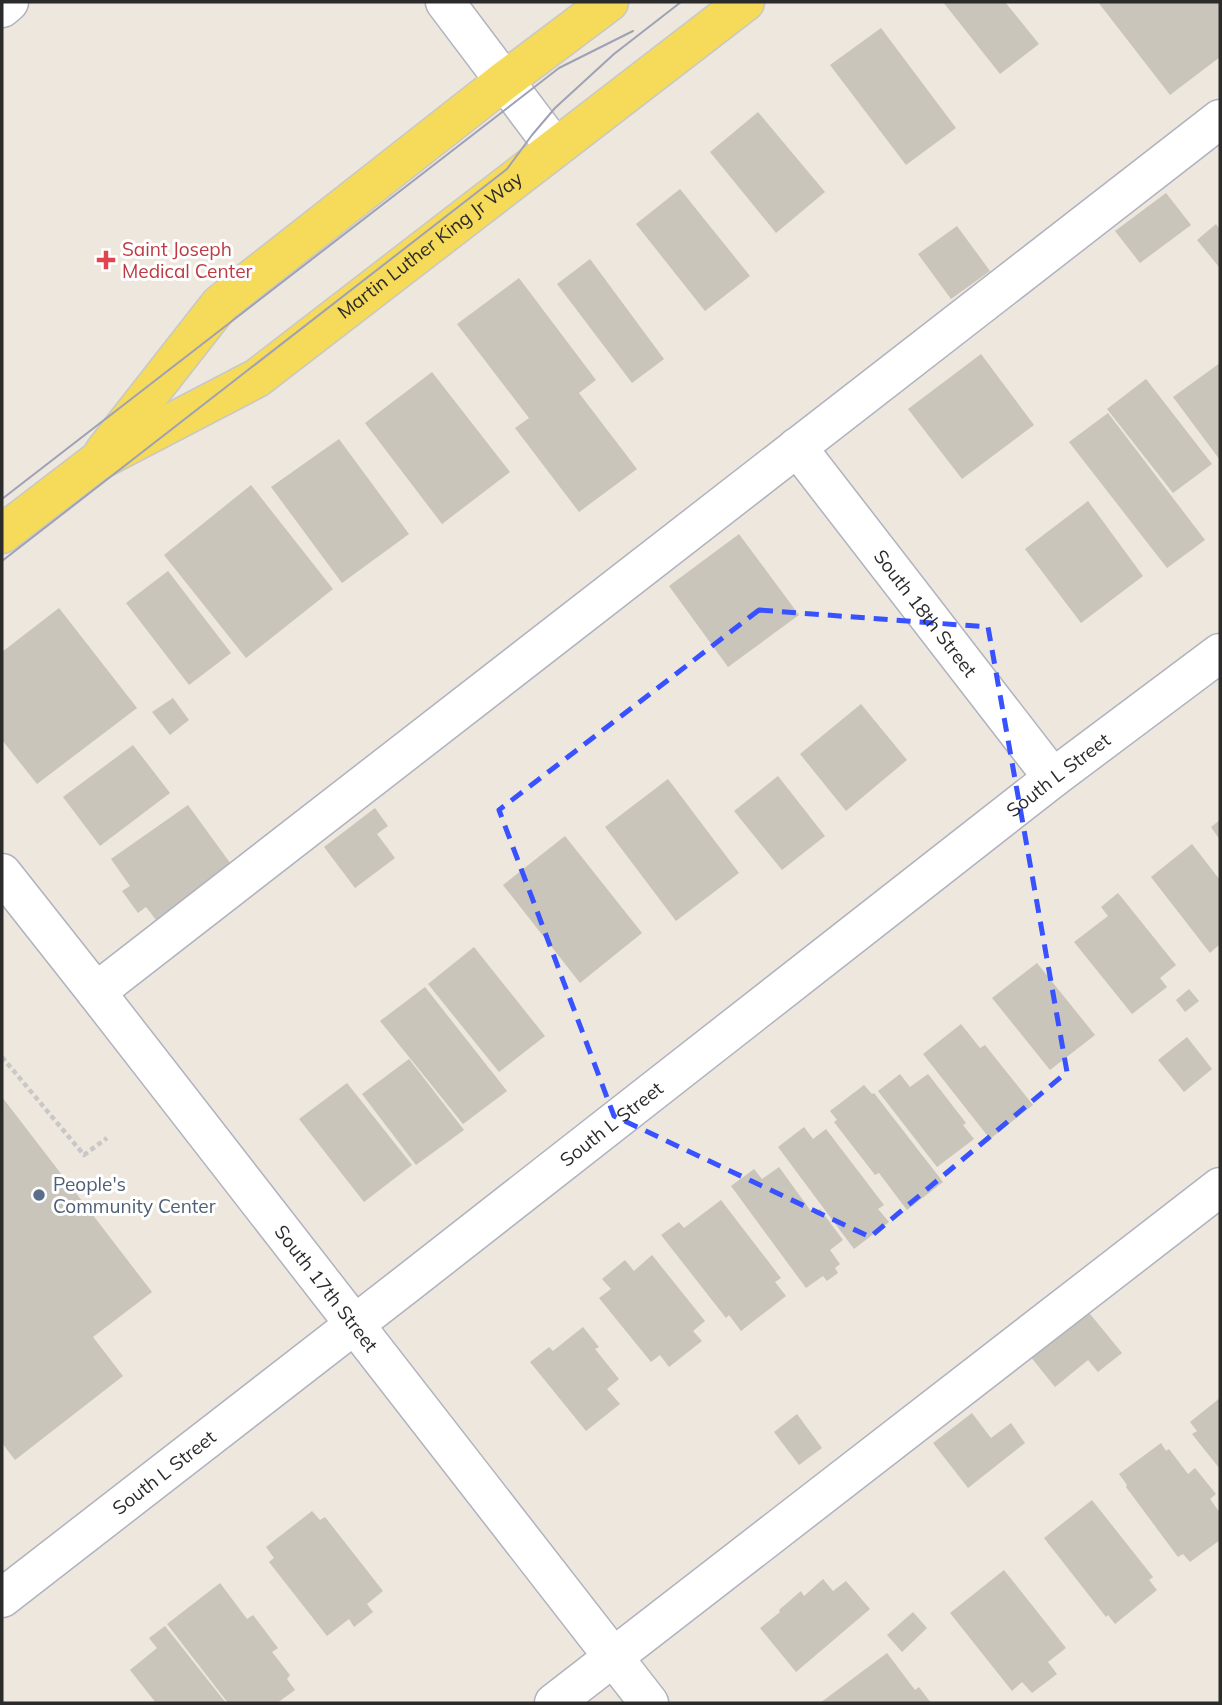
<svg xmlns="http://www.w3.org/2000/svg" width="1222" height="1705" font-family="Mulish,sans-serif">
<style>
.building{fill:#c9c5bb}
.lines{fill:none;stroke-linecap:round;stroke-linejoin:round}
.minor-casing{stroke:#b1b2bf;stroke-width:41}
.major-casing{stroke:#c8c8c8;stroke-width:41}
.path{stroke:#c8c8c8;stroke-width:4.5;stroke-dasharray:5 3.5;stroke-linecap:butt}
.minor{stroke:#fff;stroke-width:38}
.major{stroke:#f6da59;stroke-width:38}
.tram{stroke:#9fa1b6;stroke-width:2}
.marked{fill:none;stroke:#3852ff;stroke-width:5;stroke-dasharray:14 9;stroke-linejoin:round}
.health-dot{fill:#e0444e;stroke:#fff;stroke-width:2.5}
.service-dot{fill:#5c6f8a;stroke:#fff;stroke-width:2.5}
.labels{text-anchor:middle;stroke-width:6;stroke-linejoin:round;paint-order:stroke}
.street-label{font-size:19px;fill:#2b2b2b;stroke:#fff}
.health-label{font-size:19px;fill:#be3a42;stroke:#fff;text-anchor:start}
.service-label{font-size:19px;fill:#4e5e75;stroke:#fff;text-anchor:start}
</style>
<rect width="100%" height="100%" fill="#ede7dd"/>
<g class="building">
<path d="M943,2H1005L1039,44L1000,74Z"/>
<path d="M1098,2H1220V57L1170,95Z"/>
<path d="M881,28L956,128L906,165L830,65Z"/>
<path d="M758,112L825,192L776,233L710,152Z"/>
<path d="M680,189L750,276L705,311L636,224Z"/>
<path d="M1166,193L1191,225L1140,263L1115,231Z"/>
<path d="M1216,224L1220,230V265L1219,267L1197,240Z"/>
<path d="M957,226L990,271L951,299L918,254Z"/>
<path d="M590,259L664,359L632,383L557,284Z"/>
<path d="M519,278L596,380L579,393L637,469L579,512L515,428L529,418L457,324Z"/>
<path d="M981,354L1034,425L962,479L908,409Z"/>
<path d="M1220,363V460L1173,397Z"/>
<path d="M432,372L510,472L442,524L365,423Z"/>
<path d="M1146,379L1212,464L1173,493L1107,409Z"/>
<path d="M1108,413L1205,540L1167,568L1069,442Z"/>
<path d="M339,439L409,534L342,583L271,487Z"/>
<path d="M251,485L333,589L246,658L164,555Z"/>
<path d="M1088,501L1143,576L1081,623L1025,549Z"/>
<path d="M739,534L799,615L728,667L669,586Z"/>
<path d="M168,571L231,653L189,685L126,603Z"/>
<path d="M59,608L137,708L37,784L2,740V652Z"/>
<path d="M173,698L189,720L170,735L152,712Z"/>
<path d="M861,704L907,760L846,811L800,754Z"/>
<path d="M133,745L170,793L100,846L63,797Z"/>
<path d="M778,776L825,836L782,870L734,811Z"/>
<path d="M668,779L739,873L676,921L605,827Z"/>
<path d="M188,805L236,871L160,925L146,907L138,913L122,891L130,886L111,859Z"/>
<path d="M375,808L388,826L377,834L395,858L355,888L324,847Z"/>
<path d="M1220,820V840L1211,827Z"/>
<path d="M565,836L642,933L580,983L503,885Z"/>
<path d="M1192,844L1220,880V944L1210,953L1151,877Z"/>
<path d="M1118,893L1176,965L1160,978L1167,987L1132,1014L1074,942L1108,916L1101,907Z"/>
<path d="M474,947L545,1036L499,1072L428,984Z"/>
<path d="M1037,963L1095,1035L1050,1070L992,998Z"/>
<path d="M425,987L507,1091L463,1124L380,1021Z"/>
<path d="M1189,989L1199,1001L1185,1012L1176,1000Z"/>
<path d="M961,1024L980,1048L985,1045L1033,1105L990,1139L923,1054Z"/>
<path d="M1187,1037L1212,1069L1184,1092L1158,1060Z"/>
<path d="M409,1059L464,1130L416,1165L362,1094Z"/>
<path d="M900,1074L910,1087L928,1074L966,1123L963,1125L974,1139L937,1167L878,1091Z"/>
<path d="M347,1083L412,1165L364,1202L299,1119Z"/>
<path d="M864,1085L872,1094L874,1093L943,1182L907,1210L879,1173L875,1175L834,1122L837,1120L830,1111Z"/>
<path d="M2,1097L152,1292L93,1337L123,1376L15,1460L2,1443Z"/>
<path d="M804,1127L813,1139L826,1129L884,1205L878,1209L889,1222L854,1249L778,1147Z"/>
<path d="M779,1167L813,1214L820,1209L843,1240L830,1250L840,1264L835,1268L838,1273L827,1281L823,1276L806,1288L731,1186L754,1169L762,1179Z"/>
<path d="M721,1200L781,1278L775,1282L786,1296L741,1331L729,1315L726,1318L661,1235L679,1222L684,1228Z"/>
<path d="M652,1255L705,1321L693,1331L702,1341L669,1367L660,1355L651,1362L599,1298L611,1289L602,1279L625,1260L634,1271Z"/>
<path d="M1086,1309L1122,1353L1098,1372L1088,1360L1055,1387L1030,1356Z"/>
<path d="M583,1327L599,1347L595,1349L619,1379L607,1389L620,1404L586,1431L530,1362L549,1347L553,1351Z"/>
<path d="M1220,1398V1469L1192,1434L1197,1431L1190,1422Z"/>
<path d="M972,1413L991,1438L1011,1423L1025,1443L968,1488L933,1443Z"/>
<path d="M797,1414L822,1448L799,1465L774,1432Z"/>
<path d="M1161,1443L1166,1451L1169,1449L1188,1474L1195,1468L1216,1494L1210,1499L1220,1513V1540L1190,1562L1183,1554L1178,1557L1126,1487L1127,1485L1119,1474Z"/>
<path d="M1092,1500L1153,1577L1149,1580L1157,1590L1115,1624L1108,1615L1106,1617L1044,1538Z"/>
<path d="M312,1511L320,1520L325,1517L383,1591L367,1604L373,1612L354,1627L349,1619L327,1636L269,1562L274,1558L266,1547Z"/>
<path d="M1004,1570L1066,1648L1048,1662L1057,1674L1032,1693L1022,1682L1012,1691L950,1613Z"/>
<path d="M823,1579L833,1591L846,1581L870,1609L796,1672L760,1628L780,1612L779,1610L801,1591L804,1596Z"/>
<path d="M220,1583L247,1619L253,1615L278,1648L272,1652L290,1675L287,1679L295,1690L277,1703H228L167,1624Z"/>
<path d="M913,1612L927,1628L902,1652L887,1635Z"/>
<path d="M165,1626L226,1703H156L130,1670L157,1648L149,1638Z"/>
<path d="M887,1653L915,1690L919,1687L931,1703H820Z"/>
</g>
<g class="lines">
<defs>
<g id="minor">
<path d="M445,2L555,148"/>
<path d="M2,8L9,2"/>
<path id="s1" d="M797,447L1053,778"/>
<path id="s2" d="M2,873L96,992L649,1703"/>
<path d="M96,992L1220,119"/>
<path id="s3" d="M2,1598L408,1283L1053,778L1220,653"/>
<path d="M554,1703L1220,1187"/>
</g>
<g id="major">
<path d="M104,452L220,304L504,81L609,2"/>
<path id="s4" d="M2,534L96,462L257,378L745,2"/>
</g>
</defs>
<use href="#minor" class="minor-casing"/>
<use href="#major" class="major-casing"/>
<path class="path" d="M2,1057L84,1155L107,1138"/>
<use href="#minor" class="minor"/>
<use href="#major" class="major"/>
<g class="tram">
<path d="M2,499L559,68L633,31"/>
<path d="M2,561L507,169L532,135L555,108L614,54L681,2"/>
</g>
</g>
<path class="marked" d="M759,610L988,627L1067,1072L870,1237L614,1116L499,810Z"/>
<path class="health-dot" d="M102.5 249.5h7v7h7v7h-7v7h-7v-7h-7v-7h7z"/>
<circle class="service-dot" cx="39" cy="1195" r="7"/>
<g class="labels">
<g class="street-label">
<text dy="7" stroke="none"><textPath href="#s4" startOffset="518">Martin Luther King Jr Way</textPath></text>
<text dy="7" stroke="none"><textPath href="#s1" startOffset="210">South 18th Street</textPath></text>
<text dy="7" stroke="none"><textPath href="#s3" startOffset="1339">South L Street</textPath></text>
<text dy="7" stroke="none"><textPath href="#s3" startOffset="772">South L Street</textPath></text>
<text dy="7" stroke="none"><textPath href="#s2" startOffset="527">South 17th Street</textPath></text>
<text dy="7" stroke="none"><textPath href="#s3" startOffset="205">South L Street</textPath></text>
</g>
<g class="health-label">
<text x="122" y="256">Saint Joseph<tspan x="122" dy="22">Medical Center</tspan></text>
</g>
<g class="service-label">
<text x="53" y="1191">People's<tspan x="53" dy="22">Community Center</tspan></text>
</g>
</g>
<rect width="1222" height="1705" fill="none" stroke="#2b2b2b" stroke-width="7"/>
</svg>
